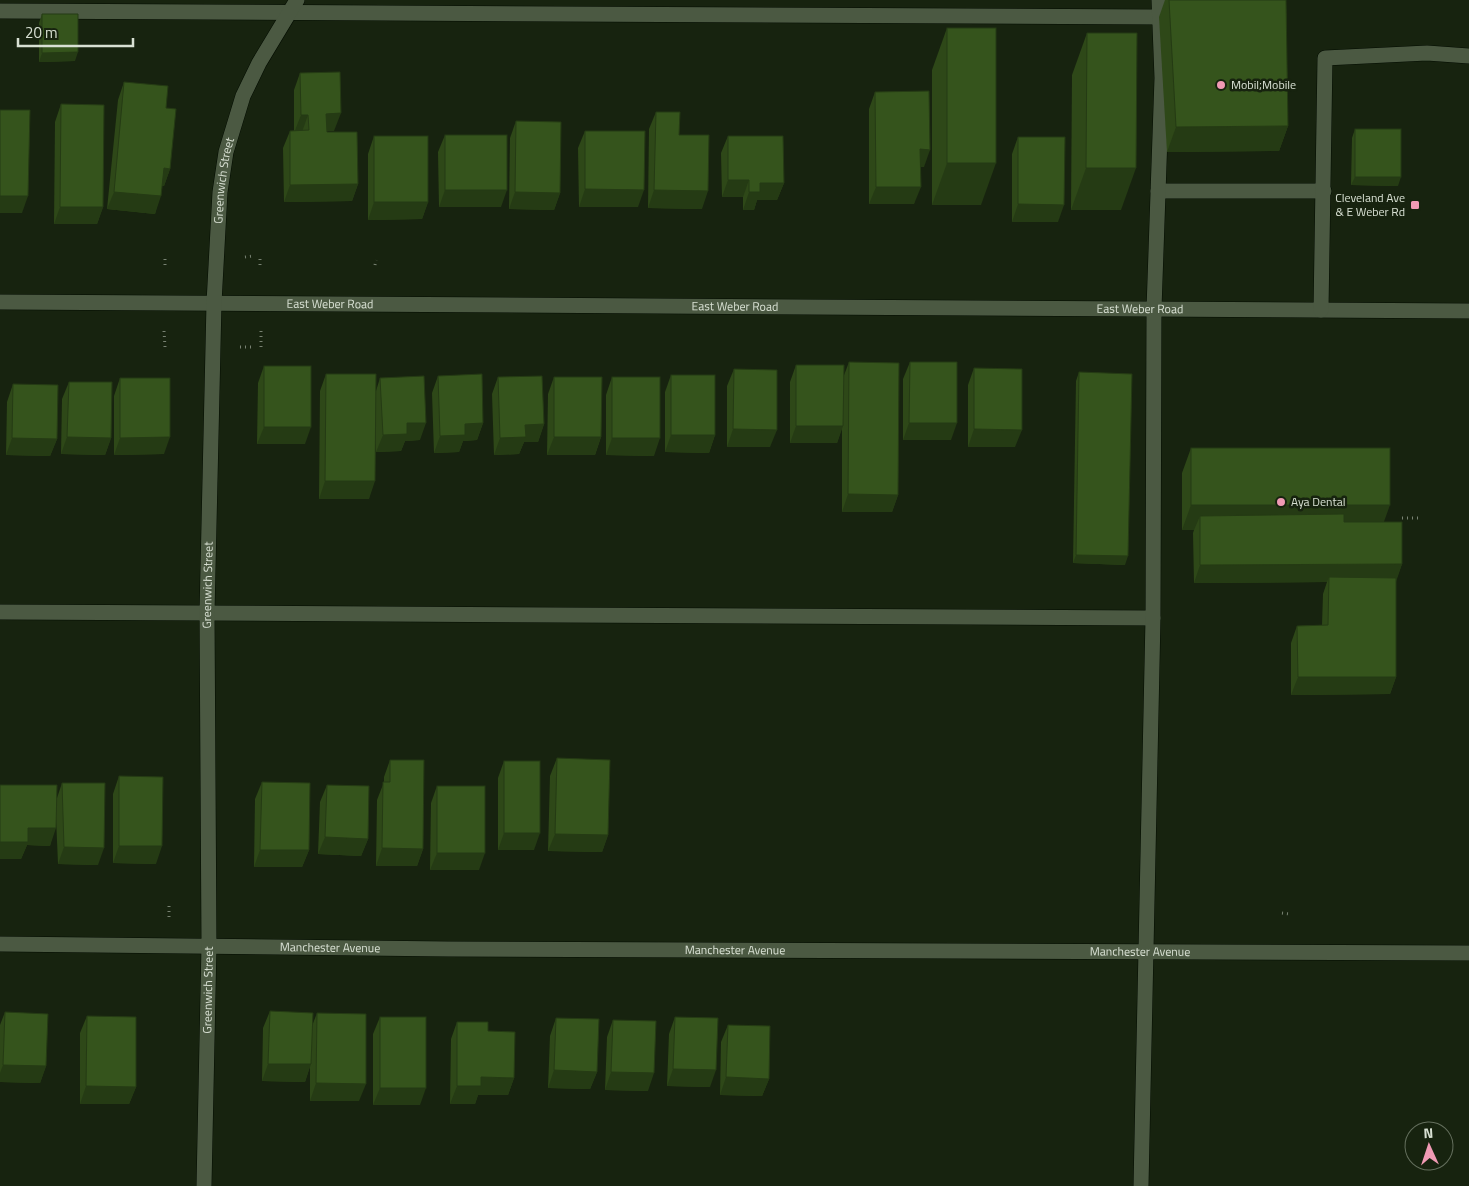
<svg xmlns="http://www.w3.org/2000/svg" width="1469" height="1186" font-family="'Titillium Web',sans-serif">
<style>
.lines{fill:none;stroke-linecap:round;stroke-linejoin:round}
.minor-casing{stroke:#030c00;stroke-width:16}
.path{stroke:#788272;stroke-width:3;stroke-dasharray:1 4;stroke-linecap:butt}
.minor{stroke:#4b5942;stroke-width:15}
.wall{fill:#2e4818}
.shaded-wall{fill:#253b14}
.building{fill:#35541c;stroke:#253b14}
.poi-dot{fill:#f09ab4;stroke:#17230f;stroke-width:2}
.labels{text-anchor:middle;stroke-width:5;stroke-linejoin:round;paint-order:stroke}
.poi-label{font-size:12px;fill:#d8e0d3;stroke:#17230f;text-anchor:start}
.street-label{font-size:12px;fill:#d8e0d3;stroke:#17230f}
</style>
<rect width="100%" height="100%" fill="#17230f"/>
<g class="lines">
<defs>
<g id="minor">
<path d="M0,11L1159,17"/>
<path d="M1158,191H1324"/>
<path id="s1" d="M0,302L1469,311"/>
<path d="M1321,310L1325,58L1427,53L1469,56"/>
<path d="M0,612L1153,618"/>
<path id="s2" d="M0,944L448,949L1469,953"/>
<path id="s3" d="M204,1186L209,945L207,613L214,303L220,192L226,152L243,96L259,63L297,0"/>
<path d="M1141,1186L1153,618L1154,309L1162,78L1159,0"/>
</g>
</defs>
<use href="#minor" class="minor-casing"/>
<g class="path">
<path d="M245,257L253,256"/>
<path d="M165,265V258"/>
<path d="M260,265V257"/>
<path d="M375,265L376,260"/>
<path d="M164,331L165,347"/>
<path d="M261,331V347"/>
<path d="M240,347H253"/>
<path d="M1402,518H1418"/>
<path d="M169,906V919"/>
<path d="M1282,913L1289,914"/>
</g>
<use href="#minor" class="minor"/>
</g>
<g class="wall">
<path d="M1165,0H1286L1288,126L1279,151L1167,152L1159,17Z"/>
<path d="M42,14L75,61L39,62V23Z"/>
<path d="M947,28L981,205H932V70Z"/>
<path d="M1087,33L1121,210H1071L1072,75Z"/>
<path d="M300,73L334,131H326L358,184L352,201L284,202L283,148L290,131H294V90Z"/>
<path d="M124,82L166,108L170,169L164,186H162L155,214L107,209L118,100Z"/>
<path d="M875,92L924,167H920L914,204H869V109Z"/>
<path d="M61,104L103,207L97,224H54L55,122Z"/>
<path d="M656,112L679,135L702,209L648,208L649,129Z"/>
<path d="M516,121L560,193L554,210L509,209L510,138Z"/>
<path d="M1355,129L1398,186L1351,185L1352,138Z"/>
<path d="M585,131L638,207H579L578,148Z"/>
<path d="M445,135L501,207H439L438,152Z"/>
<path d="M374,136L428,202L422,219L368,220V154Z"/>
<path d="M728,136L784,183L777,200H757L754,210H743V197H722L721,153Z"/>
<path d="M1018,137L1058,222H1012V154Z"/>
<path d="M849,362L898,495L892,512H842V428L837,443H790V382L796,365L843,378Z"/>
<path d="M910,362L951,440H903V379Z"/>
<path d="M264,366L305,444H257L258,383Z"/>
<path d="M974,368L1015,447H968V385Z"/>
<path d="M734,369L770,447H727V386Z"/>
<path d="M1079,372L1125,565L1073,563L1076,381Z"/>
<path d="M326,374L376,391L380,378L420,440L405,441L401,451L376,452L375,425L369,499H319L320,391Z"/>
<path d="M671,375L715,435L709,453L665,452V392Z"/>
<path d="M438,376L483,423L477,440L463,441L459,452L434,453L432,393Z"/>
<path d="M498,377L544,424L538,442H524L519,454L494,455L492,394Z"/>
<path d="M554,377L601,437L595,455H547L548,394Z"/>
<path d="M612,377L654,456L606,455V395Z"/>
<path d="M120,378L164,454L114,455V396Z"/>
<path d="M69,382L111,438L105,455L61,454L62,399Z"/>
<path d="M13,384L57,439L50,456L6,455L7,402Z"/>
<path d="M1191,448L1384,522L1402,564L1396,580V677L1390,694L1291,695V643L1297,626L1322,625L1323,594L1327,582L1194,583L1193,533L1194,530H1182V473Z"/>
<path d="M557,758L608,835L602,852L548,851L550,776Z"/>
<path d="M390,760L423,849L417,866H376L377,800L384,782V777Z"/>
<path d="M504,761L534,850H498V778Z"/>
<path d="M119,776L156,864L113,863V794Z"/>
<path d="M262,782L309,850L302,867H254L255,799Z"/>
<path d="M62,783L98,865L58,864L56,817L50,846L27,845L21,859H0V785L57,798Z"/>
<path d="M327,785L368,839L361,856L318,854L320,802Z"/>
<path d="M437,786L479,870H430L431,803Z"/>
<path d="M270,1011L312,1026L317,1013L359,1101H310V1066L305,1082L262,1081L263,1028Z"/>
<path d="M5,1012L46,1066L40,1083L0,1082V1025Z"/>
<path d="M87,1016L136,1087L129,1104H80V1033Z"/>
<path d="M380,1017L420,1105H373V1034Z"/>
<path d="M675,1017L710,1087L667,1086L669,1034Z"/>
<path d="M556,1018L597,1072L590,1089L548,1088L550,1036Z"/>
<path d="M613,1020L648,1091L605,1090L607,1037Z"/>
<path d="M457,1022L488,1031L514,1078L508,1095H478L475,1104H450L451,1039Z"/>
<path d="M728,1025L769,1079L762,1096L720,1095L721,1042Z"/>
</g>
<g class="shaded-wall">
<path d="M78,52L75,61L39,62L42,53Z"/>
<path d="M341,113L334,131H320L326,114Z"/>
<path d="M301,115H308L302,132L294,133Z"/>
<path d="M1288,126L1279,151L1167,152L1176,127Z"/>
<path d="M920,149L930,150L924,167H914Z"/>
<path d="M947,163H996L981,205H932Z"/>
<path d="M164,168L170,169L164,186L157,185Z"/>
<path d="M1086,168H1136L1121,210H1071Z"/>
<path d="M1355,177H1401L1398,186L1351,185Z"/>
<path d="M728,180H749L743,197H722Z"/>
<path d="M760,183H784L777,200H757L754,210H743L749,192Z"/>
<path d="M358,184L352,201L284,202L290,185Z"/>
<path d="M876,187H921L914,204H869Z"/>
<path d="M585,189L644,190L638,207H579Z"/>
<path d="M445,190H507L501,207H439Z"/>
<path d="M654,190L708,191L702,209L648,208Z"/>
<path d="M114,192L161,196L155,214L107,209Z"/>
<path d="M515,192L560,193L554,210L509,209Z"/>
<path d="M0,196H28L22,213H0Z"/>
<path d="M374,202H428L422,219L368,220Z"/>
<path d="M1018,204L1064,205L1058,222H1012Z"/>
<path d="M60,207H103L97,224H54Z"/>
<path d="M407,423H426L420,440L405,441L401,451L376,452L383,435Z"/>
<path d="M483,423L477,440L463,441L459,452L434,453L440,436L465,424Z"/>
<path d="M909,423H957L951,440H903Z"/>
<path d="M544,424L538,442H524L519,454L494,455L500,438L525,425Z"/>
<path d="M796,426H843L837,443H790Z"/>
<path d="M264,427H311L305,444H257Z"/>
<path d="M733,429L777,430L770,447H727Z"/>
<path d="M974,429L1022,430L1015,447H968Z"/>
<path d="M671,435H715L709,453L665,452Z"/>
<path d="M67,437L111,438L105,455L61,454Z"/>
<path d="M170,437L164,454L114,455L120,438Z"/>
<path d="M554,437H601L595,455H547Z"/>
<path d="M12,438L57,439L50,456L6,455Z"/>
<path d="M612,438H660L654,456L606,455Z"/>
<path d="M325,481H375L369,499H319Z"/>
<path d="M848,494L898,495L892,512H842Z"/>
<path d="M1191,505H1390L1381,530L1200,516L1194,530H1182Z"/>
<path d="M1076,555L1128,556L1125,565L1073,563Z"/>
<path d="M1402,564L1396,582L1329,577L1327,582L1194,583L1200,565Z"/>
<path d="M1298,677H1396L1390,694L1291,695Z"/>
<path d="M28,828H56L50,846L27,845L21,859H0V842Z"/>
<path d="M504,833H540L534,850H498Z"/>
<path d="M555,834L608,835L602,852L548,851Z"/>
<path d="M325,837L368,839L361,856L318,854Z"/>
<path d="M119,846H162L156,864L113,863Z"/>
<path d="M64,847L104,848L98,865L58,864Z"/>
<path d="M382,848L423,849L417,866H376Z"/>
<path d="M260,850H309L302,867H254Z"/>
<path d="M437,853H485L479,870H430Z"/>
<path d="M268,1064H311L305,1082L262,1081Z"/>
<path d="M3,1065L46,1066L40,1083L0,1082V1073Z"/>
<path d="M673,1069L716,1070L710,1087L667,1086Z"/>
<path d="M554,1070L597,1072L590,1089L548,1088Z"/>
<path d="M611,1072L654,1073L648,1091L605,1090Z"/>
<path d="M481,1077L514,1078L508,1095H478L475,1104H450L457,1086Z"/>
<path d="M726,1077L769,1079L762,1096L720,1095Z"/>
<path d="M316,1083L366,1084L359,1101H310Z"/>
<path d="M86,1086L136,1087L129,1104H80Z"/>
<path d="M380,1088H426L420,1105H373Z"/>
</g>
<g class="building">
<path d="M1169,0H1286L1288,126L1176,127Z"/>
<path d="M42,14H78V52L42,53Z"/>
<rect x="947" y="28" width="49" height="135"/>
<path d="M1087,33H1137L1136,168H1086Z"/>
<path d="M340,72L341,113L326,114L327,132H357L358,184L290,185V131L309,130L308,115H301L300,73Z"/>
<path d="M124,82L168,86L166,108L176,109L170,169L164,168L161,196L114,192Z"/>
<path d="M929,91L930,150L920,149L921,187H876L875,92Z"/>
<path d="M61,104L104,105L103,207H60Z"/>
<path d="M0,110H30L28,196H0Z"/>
<path d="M656,112H680L679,135H709L708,191L654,190Z"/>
<path d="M516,121L561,122L560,193L515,192Z"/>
<rect x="1355" y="129" width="46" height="48"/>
<path d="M585,131H645L644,190L585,189Z"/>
<rect x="445" y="135" width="62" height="55"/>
<rect x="374" y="136" width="54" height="66"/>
<path d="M728,136H783L784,183H760V192H749V180H728Z"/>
<path d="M1018,137H1065L1064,205L1018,204Z"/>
<path d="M849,362L899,363L898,495L848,494Z"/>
<path d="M910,362H957V423H909Z"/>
<path d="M796,365H844L843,426H796Z"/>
<rect x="264" y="366" width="47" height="61"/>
<path d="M974,368L1022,369V430L974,429Z"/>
<path d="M734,369L777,370V430L733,429Z"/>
<path d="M1079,372L1132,374L1128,556L1076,555Z"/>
<path d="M326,374H376L375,481H325Z"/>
<path d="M482,374L483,423L465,424V435L440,436L438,376Z"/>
<rect x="671" y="375" width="44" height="60"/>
<path d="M424,376L426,423H407V434L383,435L380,378Z"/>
<path d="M542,376L544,424L525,425L526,437L500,438L498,377Z"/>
<path d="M554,377H602L601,437H554Z"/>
<rect x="612" y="377" width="48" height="61"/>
<path d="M120,378H170V437L120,438Z"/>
<path d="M69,382H112L111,438L67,437Z"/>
<path d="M13,384L58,385L57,439L12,438Z"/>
<rect x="1191" y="448" width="199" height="57"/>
<path d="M1344,514V522H1402V564L1200,565V516Z"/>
<path d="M1329,577L1396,578V677H1298L1297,626L1328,625Z"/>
<path d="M557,758L610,760L608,835L555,834Z"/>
<path d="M390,760H424L423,849L382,848L383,782H390Z"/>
<rect x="504" y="761" width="36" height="72"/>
<path d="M119,776L163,777L162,846H119Z"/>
<path d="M262,782L310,783L309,850H260Z"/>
<path d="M62,783H105L104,848L64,847Z"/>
<path d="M0,785H57L56,828H28V842H0Z"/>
<path d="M327,785L369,786L368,839L325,837Z"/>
<rect x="437" y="786" width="48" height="67"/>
<path d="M270,1011L313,1013L311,1064H268Z"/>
<path d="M5,1012L48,1014L46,1066L3,1065Z"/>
<path d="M317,1013L366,1014V1084L316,1083Z"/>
<path d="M87,1016L136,1017V1087L86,1086Z"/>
<rect x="380" y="1017" width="46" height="71"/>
<path d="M675,1017L718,1018L716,1070L673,1069Z"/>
<path d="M556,1018L599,1019L597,1072L554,1070Z"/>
<path d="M613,1020L656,1021L654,1073L611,1072Z"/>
<path d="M457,1022H488V1031L515,1032L514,1078L481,1077V1086H457Z"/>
<path d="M728,1025L770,1026L769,1079L726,1077Z"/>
</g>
<g class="poi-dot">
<circle cx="1221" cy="85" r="5"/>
<rect x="1410" y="200" width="10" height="10" rx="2.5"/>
<circle cx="1281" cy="502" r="5"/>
</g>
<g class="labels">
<g class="poi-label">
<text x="1231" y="89">Mobil;Mobile</text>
<text x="1405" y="202" text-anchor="end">Cleveland Ave<tspan x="1405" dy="14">&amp; E Weber Rd</tspan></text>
<text x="1291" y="506">Aya Dental</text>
</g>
<g class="street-label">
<text dy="4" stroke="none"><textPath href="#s3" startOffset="1006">Greenwich Street</textPath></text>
<text dy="4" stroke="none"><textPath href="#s1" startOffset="330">East Weber Road</textPath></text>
<text dy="4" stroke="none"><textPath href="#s1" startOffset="735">East Weber Road</textPath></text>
<text dy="4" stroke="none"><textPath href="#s1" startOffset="1140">East Weber Road</textPath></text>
<text dy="4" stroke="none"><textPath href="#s3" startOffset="601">Greenwich Street</textPath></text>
<text dy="4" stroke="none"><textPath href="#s2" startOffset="330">Manchester Avenue</textPath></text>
<text dy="4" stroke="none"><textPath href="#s2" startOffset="735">Manchester Avenue</textPath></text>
<text dy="4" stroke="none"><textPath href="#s2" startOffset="1140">Manchester Avenue</textPath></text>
<text dy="4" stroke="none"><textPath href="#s3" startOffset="196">Greenwich Street</textPath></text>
</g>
</g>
<g transform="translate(1429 1146) rotate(357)"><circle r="24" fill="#17230f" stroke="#646f5d"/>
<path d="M0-4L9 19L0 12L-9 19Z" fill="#f09ab4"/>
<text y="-8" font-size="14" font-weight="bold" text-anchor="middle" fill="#d8e0d3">N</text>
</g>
<path d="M18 38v8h115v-8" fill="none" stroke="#d8e0d3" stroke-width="2.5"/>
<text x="25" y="38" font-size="15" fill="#d8e0d3" stroke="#17230f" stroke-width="4" paint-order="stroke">20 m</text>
</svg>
